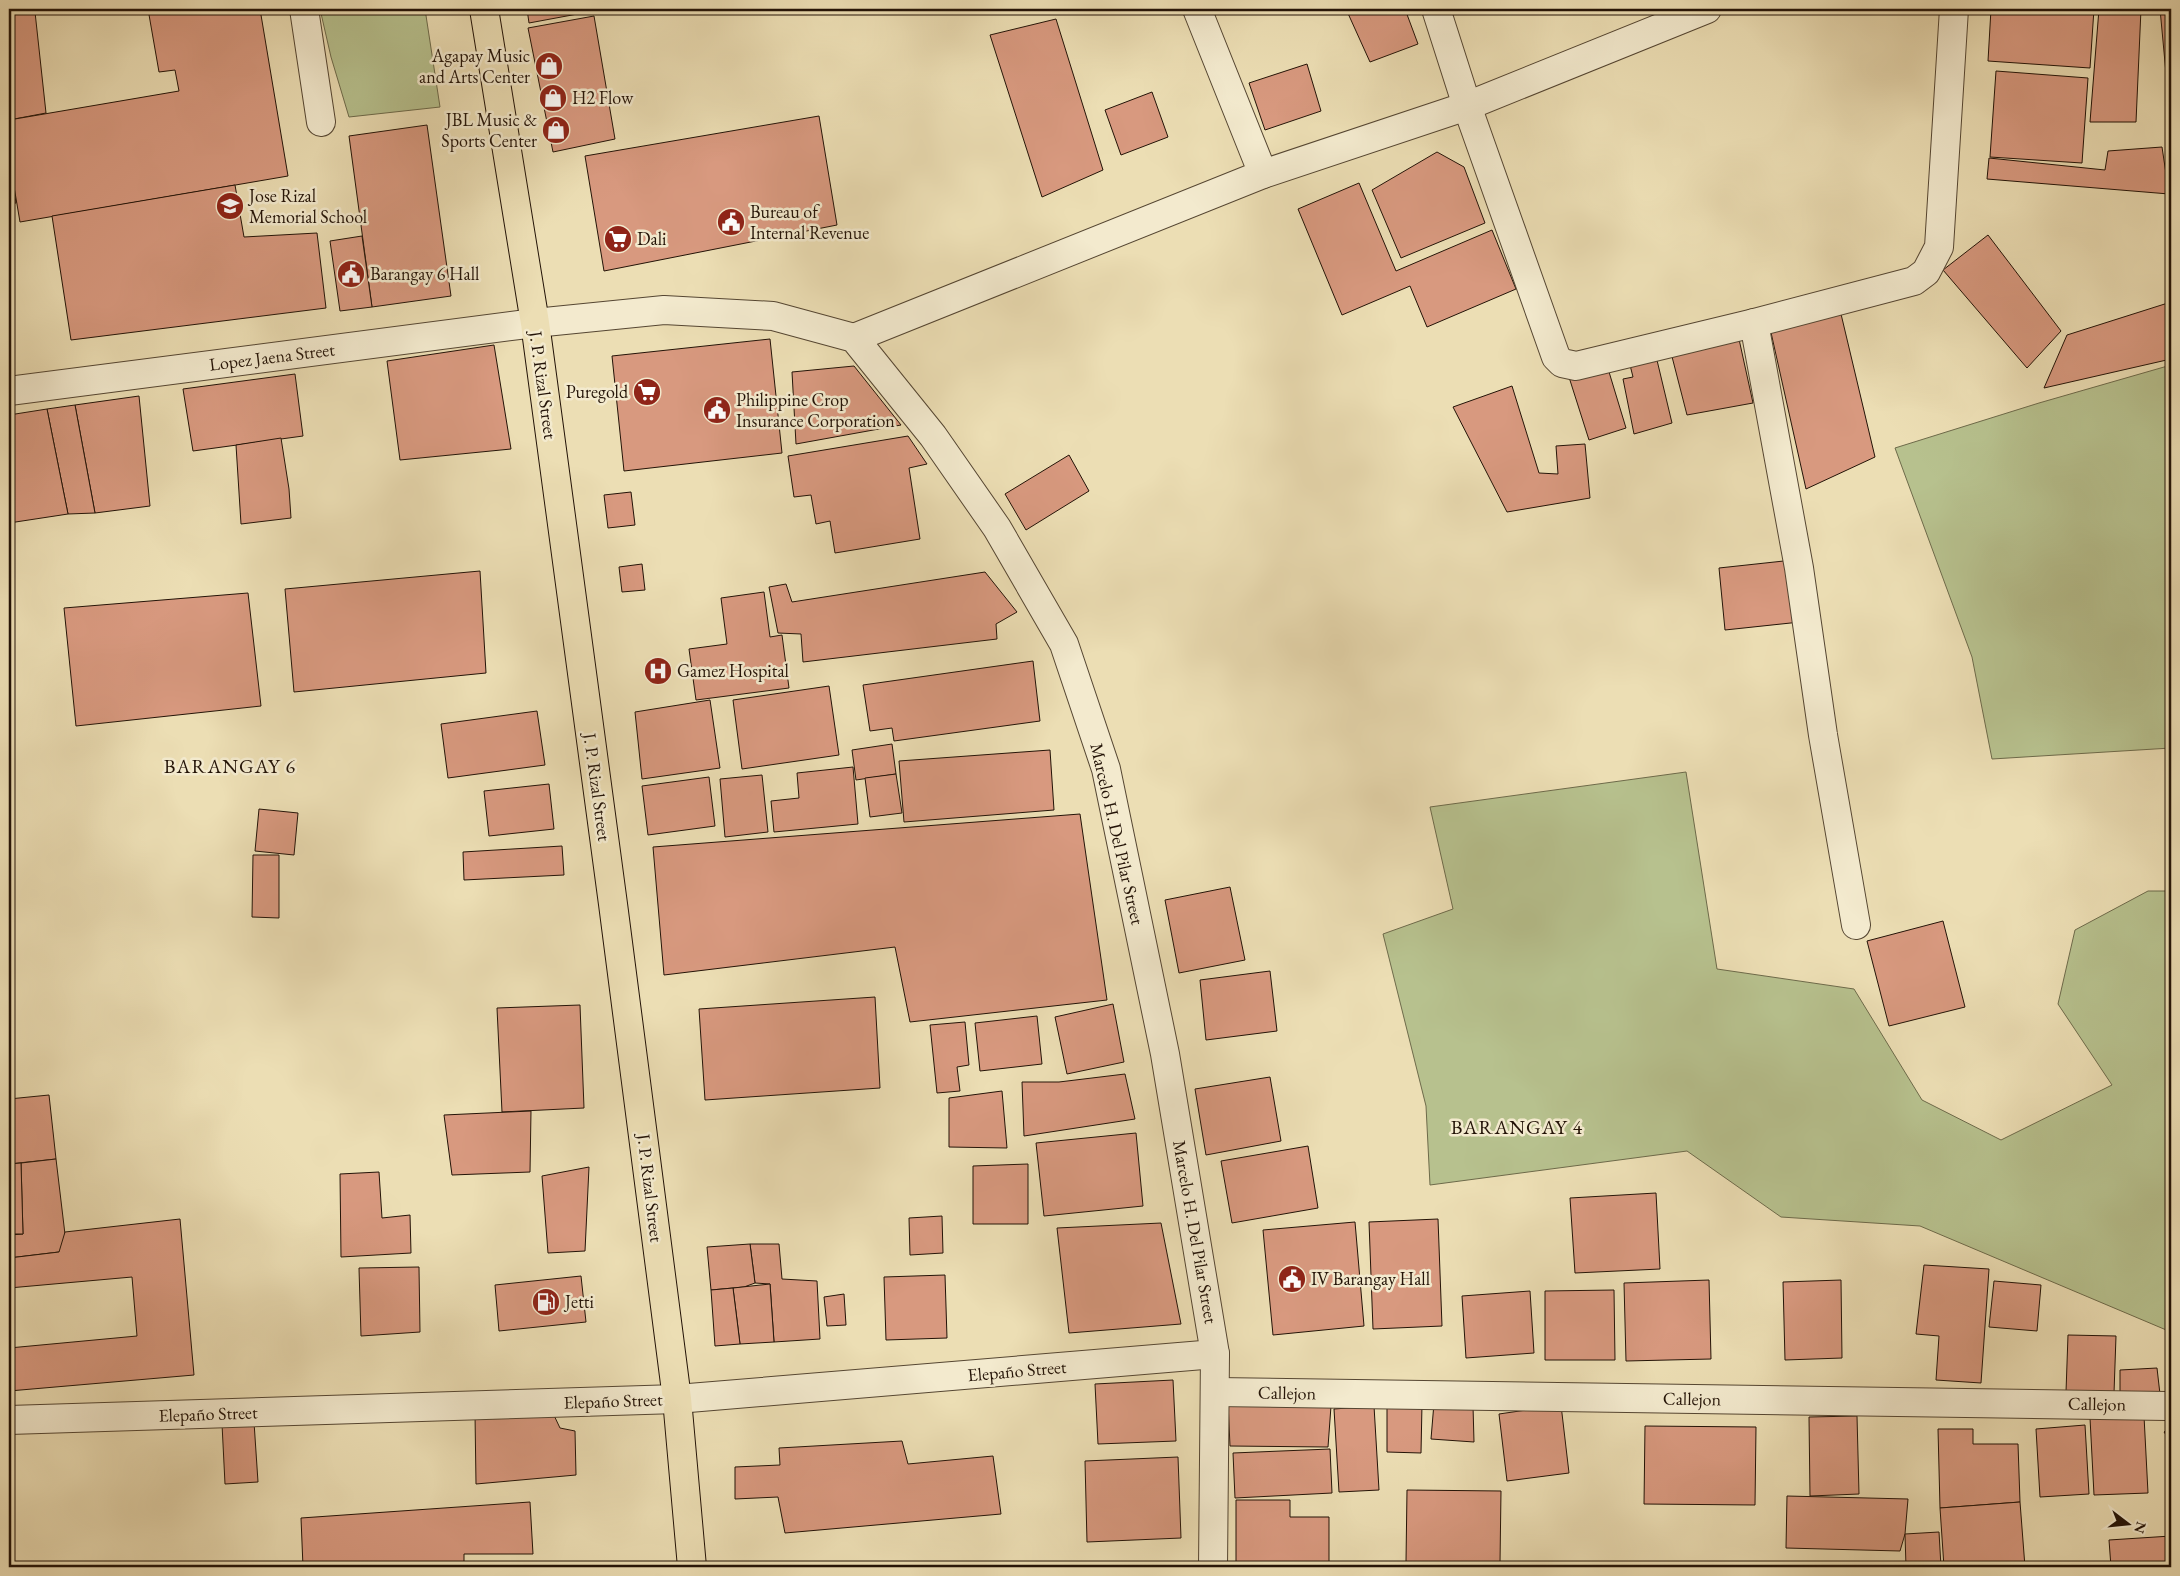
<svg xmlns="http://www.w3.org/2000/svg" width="2180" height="1576" font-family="'EB Garamond',serif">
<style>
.green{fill:#b7c18e;stroke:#6d6a4a}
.building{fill:#d8997f;stroke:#231307}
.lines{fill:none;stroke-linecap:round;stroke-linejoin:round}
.minor-casing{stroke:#554632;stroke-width:30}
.major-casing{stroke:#231307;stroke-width:30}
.minor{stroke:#f3eace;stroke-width:28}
.major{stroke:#ecdeb4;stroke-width:28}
.labels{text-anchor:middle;stroke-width:5;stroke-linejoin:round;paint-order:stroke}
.poi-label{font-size:18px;fill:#231307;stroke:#f3eace;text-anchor:start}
.street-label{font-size:18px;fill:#231307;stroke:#f3eace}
.quarter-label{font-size:20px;letter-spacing:1px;fill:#231307;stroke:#f3eace}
</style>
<rect width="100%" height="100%" fill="#ecdeb4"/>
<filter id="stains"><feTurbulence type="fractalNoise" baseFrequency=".004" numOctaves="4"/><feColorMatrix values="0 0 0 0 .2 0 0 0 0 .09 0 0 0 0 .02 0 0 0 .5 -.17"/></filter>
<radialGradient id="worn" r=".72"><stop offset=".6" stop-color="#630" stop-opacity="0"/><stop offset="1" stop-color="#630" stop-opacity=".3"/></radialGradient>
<g class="green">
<path d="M320,9H425L440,107L349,117L331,57Z"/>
<path d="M2171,365V748L1992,759L1972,657L1895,448L2039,403Z"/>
<path d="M1686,772L1717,969L1854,989L1922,1100L2001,1140L2112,1085L2058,1004L2075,930L2148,891H2171V1332L1920,1226L1781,1217L1687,1151L1430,1185L1426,1106L1383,934L1453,909L1430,807Z"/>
</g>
<g class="building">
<path d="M9,9H47L35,12L46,113L9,120Z"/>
<path d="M148,9H260L288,176L20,222L9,157V120L179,91L175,70L159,72Z"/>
<path d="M527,9H599V10L529,23Z"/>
<path d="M1346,9H1405L1418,44L1370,62Z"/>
<path d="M1991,9H2094L2090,68L1988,61Z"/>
<path d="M2099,9H2141L2136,122H2090Z"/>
<path d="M2160,9H2171V127Z"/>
<path d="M594,16L615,139L553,152L528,28Z"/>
<path d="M1056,19L1103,170L1042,197L990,35Z"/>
<path d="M1307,64L1321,111L1265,130L1249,83Z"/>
<path d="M1996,71L2088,78L2082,163L1990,157Z"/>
<path d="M1152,92L1168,137L1121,155L1105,110Z"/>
<path d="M819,116L837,225L604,271L585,156Z"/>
<path d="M427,125L451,296L372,307L349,136Z"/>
<path d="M2162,147L2169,194L1987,179L1989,158L2105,170L2108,151Z"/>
<path d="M1437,152L1464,167L1485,223L1401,258L1372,190Z"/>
<path d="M9,157L16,203L9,204Z"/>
<path d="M1359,183L1396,271L1492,230L1516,289L1427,327L1410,286L1342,315L1298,209Z"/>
<path d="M235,185L244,237L317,233L326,308L71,340L52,216Z"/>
<path d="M1988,235L2061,331L2027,368L1943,270Z"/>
<path d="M362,236L372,307L340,311L330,241Z"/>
<path d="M2171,302V359L2044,388L2067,335Z"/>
<path d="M1841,314L1875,457L1806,489L1770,328Z"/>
<path d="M1737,330L1753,403L1687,415L1669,345Z"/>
<path d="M770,339L782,453L624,471L612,356Z"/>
<path d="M494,345L511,449L400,460L387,361Z"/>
<path d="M1656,356L1672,423L1634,434L1623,379L1633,377L1629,361Z"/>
<path d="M1606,362L1626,428L1589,440L1568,374Z"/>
<path d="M854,366L901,425L796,444L792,372Z"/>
<path d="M295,374L303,436L193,451L183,389Z"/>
<path d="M1512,386L1539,473L1558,474L1556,446L1585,444L1590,498L1507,512L1453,407Z"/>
<path d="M139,396L150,506L95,513L75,405Z"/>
<path d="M75,405L95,513L68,514L47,409Z"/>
<path d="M47,409L68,514L9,523V415Z"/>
<path d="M908,436L927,464L909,468L920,539L835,553L830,521L816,524L811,495L794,497L788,456Z"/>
<path d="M281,438L289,489L291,518L241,524L236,445Z"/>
<path d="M1069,455L1089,491L1026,530L1005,494Z"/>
<path d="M631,492L635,525L608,528L604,495Z"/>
<path d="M1793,560L1800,622L1725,630L1719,568Z"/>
<path d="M642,564L645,590L622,592L619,567Z"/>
<path d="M480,571L486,673L294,692L285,589Z"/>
<path d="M985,572L1017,612L996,624L997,639L803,662L801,634L778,633L769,587L786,584L792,602Z"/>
<path d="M764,592L770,637L782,635L789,688L696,700L689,649L727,644L721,598Z"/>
<path d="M248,593L261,706L76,726L64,608Z"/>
<path d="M1033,661L1040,721L894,741L892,728L870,731L863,685Z"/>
<path d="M829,686L839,755L742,769L733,700Z"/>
<path d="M710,700L720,768L642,779L635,712Z"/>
<path d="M537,711L545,765L448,778L441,724Z"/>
<path d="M892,744L896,774L856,780L852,750Z"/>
<path d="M1050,750L1054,810L904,822L899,761Z"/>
<path d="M853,767L858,824L774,832L771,801L799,798L797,773Z"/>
<path d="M896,774L902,813L870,817L865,778Z"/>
<path d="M762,775L768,832L725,837L720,779Z"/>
<path d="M709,777L715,826L648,835L642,786Z"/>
<path d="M549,784L554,829L489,836L484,791Z"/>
<path d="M259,809L298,813L294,855L255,851Z"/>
<path d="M1080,814L1107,1000L910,1022L895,947L664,975L653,847Z"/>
<path d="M562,846L564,875L464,880L463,852Z"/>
<path d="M253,855H279V918L252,917Z"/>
<path d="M1230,887L1245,960L1179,973L1165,900Z"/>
<path d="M1943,921L1965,1007L1889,1026L1867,941Z"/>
<path d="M1270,971L1277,1031L1206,1040L1200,980Z"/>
<path d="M875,997L880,1088L705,1100L699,1009Z"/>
<path d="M1113,1004L1124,1062L1067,1074L1055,1017Z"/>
<path d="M580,1005L584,1108L502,1112L497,1008Z"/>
<path d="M1037,1016L1042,1064L980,1071L975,1023Z"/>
<path d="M965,1022L969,1065L957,1067L960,1091L937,1093L930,1025Z"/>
<path d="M1125,1074L1135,1119L1024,1136L1022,1082H1059Z"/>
<path d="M1270,1077L1281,1141L1206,1155L1195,1089Z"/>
<path d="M1002,1091L1007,1148L949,1147V1098Z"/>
<path d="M49,1095L56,1159L9,1164V1099Z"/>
<path d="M531,1111L530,1172L452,1175L444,1115Z"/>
<path d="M1136,1133L1143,1206L1044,1216L1036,1143Z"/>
<path d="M1308,1146L1318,1208L1232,1223L1221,1161Z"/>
<path d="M56,1159L67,1251L9,1258V1235L23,1234L21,1163Z"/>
<path d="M21,1163L23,1234H9V1164Z"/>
<path d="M1028,1164V1224H973V1166Z"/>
<path d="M589,1167L585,1251L548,1253L542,1176Z"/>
<path d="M379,1172L382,1218L410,1215L411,1253L341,1257L340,1174Z"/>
<path d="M1656,1193L1660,1269L1575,1273L1570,1198Z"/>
<path d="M942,1216L943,1253L910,1255L909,1218Z"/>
<path d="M180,1219L194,1375L9,1391V1348L137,1336L132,1277L9,1288V1258L59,1252L65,1232Z"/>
<path d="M1438,1219L1442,1326L1373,1329L1369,1222Z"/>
<path d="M1355,1222L1364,1326L1273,1335L1263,1230Z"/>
<path d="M1161,1223L1181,1324L1069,1333L1057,1228Z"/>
<path d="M750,1244H779L782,1279L817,1281L820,1339L774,1342L770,1284L755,1283Z"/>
<path d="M750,1244L755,1283L744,1287L711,1290L707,1247Z"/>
<path d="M1924,1265L1989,1269L1981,1383L1936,1380L1939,1336L1916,1334Z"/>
<path d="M419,1267L420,1332L361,1336L359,1268Z"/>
<path d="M945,1275L947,1338L886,1340L884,1277Z"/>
<path d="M581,1276L586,1322L499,1331L495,1285Z"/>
<path d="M1709,1280L1711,1359L1626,1361L1624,1283Z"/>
<path d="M1841,1280L1842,1358L1785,1360L1783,1282Z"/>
<path d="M1994,1281L2041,1285L2037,1331L1989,1327Z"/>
<path d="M770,1284L774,1342L740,1344L733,1288Z"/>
<path d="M733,1288L740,1344L715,1346L711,1290Z"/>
<path d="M1614,1290L1615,1360H1545V1291Z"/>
<path d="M1530,1291L1534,1353L1466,1358L1462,1296Z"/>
<path d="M844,1294L846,1325L827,1326L824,1297Z"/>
<path d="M2068,1335L2116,1336L2114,1393L2066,1392Z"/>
<path d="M2157,1368L2161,1403L2120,1402V1370Z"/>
<path d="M1173,1380L1176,1441L1098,1444L1095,1384Z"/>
<path d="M1228,1402L1331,1406L1328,1447L1230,1446Z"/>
<path d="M1387,1403L1422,1404L1421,1453L1387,1452Z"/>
<path d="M1434,1403L1473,1406L1474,1442L1431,1439Z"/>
<path d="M1561,1405L1569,1473L1507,1481L1499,1414Z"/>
<path d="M1374,1406L1379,1490L1339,1492L1334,1409Z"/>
<path d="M551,1409L560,1428L575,1431L576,1475L476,1484L475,1414Z"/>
<path d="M1857,1416L1859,1494L1810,1496L1809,1417Z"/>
<path d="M2144,1416L2148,1493L2094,1495L2090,1418Z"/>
<path d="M254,1422L258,1482L225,1484L222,1424Z"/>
<path d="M2085,1425L2089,1494L2040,1497L2036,1429Z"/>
<path d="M1645,1426L1756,1427L1755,1505L1644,1504Z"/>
<path d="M2171,1427V1442L2164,1432Z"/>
<path d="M1938,1429H1973V1444H2018L2020,1502L1940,1508Z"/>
<path d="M902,1441L908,1464L993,1456L1001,1514L785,1533L778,1497L735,1499V1467L780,1465L779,1448Z"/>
<path d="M1330,1449L1332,1493L1235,1498L1233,1453Z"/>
<path d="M1178,1457L1181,1538L1087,1542L1085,1461Z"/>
<path d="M1407,1490L1501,1491L1500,1563L1406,1562Z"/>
<path d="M1787,1496L1908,1499L1905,1534L1900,1551L1786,1548Z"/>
<path d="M1236,1500H1290V1517H1329V1566H1236Z"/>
<path d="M530,1502L533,1554H464V1567H303L301,1518Z"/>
<path d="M2020,1502L2025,1567H1944L1940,1508Z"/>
<path d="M1939,1532L1941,1567H1906L1905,1534Z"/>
<path d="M2171,1536V1567H2111L2109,1540Z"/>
</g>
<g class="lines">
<defs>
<g id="minor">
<path d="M304,9L321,122"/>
<path d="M1197,9L1263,174"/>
<path d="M1436,9L1467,106L1556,357L1562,363L1576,366L1754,323L1914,281L1926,272L1939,247L1954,9"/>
<path d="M1754,323L1799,568L1823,735L1856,925"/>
<path d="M854,338L1263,174L1467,106L1707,9"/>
<path d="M9,391L535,323L664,310L773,316L854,338L933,436L997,528L1064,644L1106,769L1165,1054L1215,1354L1213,1567"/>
<path d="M1216,1392L2167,1406"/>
<path d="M9,1420L677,1399L1215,1354"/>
</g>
<path id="major" d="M484,9L535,323L613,904L677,1399L692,1567"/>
</defs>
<use href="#minor" class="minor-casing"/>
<use href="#major" class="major-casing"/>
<use href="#minor" class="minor"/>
<use href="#major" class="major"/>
</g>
<defs>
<symbol id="shop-disc" viewBox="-11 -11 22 22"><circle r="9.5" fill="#8f2418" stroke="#f3eace"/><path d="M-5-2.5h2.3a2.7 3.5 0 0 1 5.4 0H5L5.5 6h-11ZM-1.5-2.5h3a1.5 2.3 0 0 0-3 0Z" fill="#fff"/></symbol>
<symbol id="school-disc" viewBox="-11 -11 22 22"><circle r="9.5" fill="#8f2418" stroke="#f3eace"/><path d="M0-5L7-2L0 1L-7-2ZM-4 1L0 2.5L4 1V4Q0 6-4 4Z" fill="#fff"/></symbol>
<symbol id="civic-disc" viewBox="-11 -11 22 22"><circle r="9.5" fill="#8f2418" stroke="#f3eace"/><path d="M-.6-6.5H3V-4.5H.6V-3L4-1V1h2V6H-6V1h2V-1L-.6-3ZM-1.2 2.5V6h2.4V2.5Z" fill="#fff"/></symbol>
<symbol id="supermarket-disc" viewBox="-11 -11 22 22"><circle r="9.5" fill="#8f2418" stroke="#f3eace"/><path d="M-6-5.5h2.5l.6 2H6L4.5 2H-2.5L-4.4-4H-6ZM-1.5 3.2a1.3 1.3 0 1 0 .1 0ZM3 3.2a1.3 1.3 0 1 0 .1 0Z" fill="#fff"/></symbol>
<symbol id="hospital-disc" viewBox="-11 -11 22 22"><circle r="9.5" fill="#8f2418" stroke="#f3eace"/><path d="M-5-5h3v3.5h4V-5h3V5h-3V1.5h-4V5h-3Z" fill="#fff"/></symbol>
<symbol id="fuel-disc" viewBox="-11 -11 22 22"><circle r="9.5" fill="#8f2418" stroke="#f3eace"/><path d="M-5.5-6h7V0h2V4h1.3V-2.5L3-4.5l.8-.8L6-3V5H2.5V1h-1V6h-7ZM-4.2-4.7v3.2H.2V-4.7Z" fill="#fff"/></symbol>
</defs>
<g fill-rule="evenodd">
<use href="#shop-disc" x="533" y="50" width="32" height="32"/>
<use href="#shop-disc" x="537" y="82" width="32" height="32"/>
<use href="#shop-disc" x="540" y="114" width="32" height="32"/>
<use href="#school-disc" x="214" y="190" width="32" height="32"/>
<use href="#civic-disc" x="715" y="206" width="32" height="32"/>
<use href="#supermarket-disc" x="602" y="223" width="32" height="32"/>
<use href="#civic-disc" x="335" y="258" width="32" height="32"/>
<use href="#supermarket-disc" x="631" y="376" width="32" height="32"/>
<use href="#civic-disc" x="701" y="394" width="32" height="32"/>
<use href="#hospital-disc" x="642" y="655" width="32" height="32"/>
<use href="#civic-disc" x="1276" y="1263" width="32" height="32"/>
<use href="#fuel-disc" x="530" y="1286" width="32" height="32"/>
</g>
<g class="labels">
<g class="poi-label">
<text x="530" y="62" text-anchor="end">Agapay Music<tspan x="530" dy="21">and Arts Center</tspan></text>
<text x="572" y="104">H2 Flow</text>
<text x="537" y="126" text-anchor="end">JBL Music &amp;<tspan x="537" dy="21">Sports Center</tspan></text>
<text x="249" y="202">Jose Rizal<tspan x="249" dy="21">Memorial School</tspan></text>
<text x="750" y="218">Bureau of<tspan x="750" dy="21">Internal Revenue</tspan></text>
<text x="637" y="245">Dali</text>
<text x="370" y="280">Barangay 6 Hall</text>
<text x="628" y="398" text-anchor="end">Puregold</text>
<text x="736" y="406">Philippine Crop<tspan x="736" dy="21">Insurance Corporation</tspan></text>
<text x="677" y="677">Gamez Hospital</text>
<text x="1311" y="1285">IV Barangay Hall</text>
<text x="565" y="1308">Jetti</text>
</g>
<g class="street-label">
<text transform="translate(272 357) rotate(-7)" y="6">Lopez Jaena Street</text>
<text transform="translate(543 385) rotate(82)" y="6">J. P. Rizal Street</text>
<text transform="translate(597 787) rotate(82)" y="6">J. P. Rizal Street</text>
<text transform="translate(1117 834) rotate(77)" y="6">Marcelo H. Del Pilar Street</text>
<text transform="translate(650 1188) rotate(83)" y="6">J. P. Rizal Street</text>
<text transform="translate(1195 1232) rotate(80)" y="6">Marcelo H. Del Pilar Street</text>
<text transform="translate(1017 1371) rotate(-5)" y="6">Elepaño Street</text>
<text transform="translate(1287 1393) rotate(1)" y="6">Callejon</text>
<text transform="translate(1692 1399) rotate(1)" y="6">Callejon</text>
<text transform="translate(613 1401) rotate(-2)" y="6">Elepaño Street</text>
<text transform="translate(2097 1404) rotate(1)" y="6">Callejon</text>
<text transform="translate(208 1414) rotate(-2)" y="6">Elepaño Street</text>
</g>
<g class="quarter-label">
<text x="230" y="773">BARANGAY 6</text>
<text x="1517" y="1134">BARANGAY 4</text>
</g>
</g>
<rect width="2180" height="1576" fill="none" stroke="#ecdeb4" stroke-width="30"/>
<rect x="10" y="10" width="2160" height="1556" fill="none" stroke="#231307" stroke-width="2.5"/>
<rect x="15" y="15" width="2150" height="1546" fill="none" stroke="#231307"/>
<g transform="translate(2128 1524) rotate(106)" stroke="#f3eace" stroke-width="4" paint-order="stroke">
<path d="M0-4L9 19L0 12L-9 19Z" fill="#231307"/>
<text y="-8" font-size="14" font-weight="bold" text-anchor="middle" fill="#231307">N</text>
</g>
<rect width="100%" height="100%" filter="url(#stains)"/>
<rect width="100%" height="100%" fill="url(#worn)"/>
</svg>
